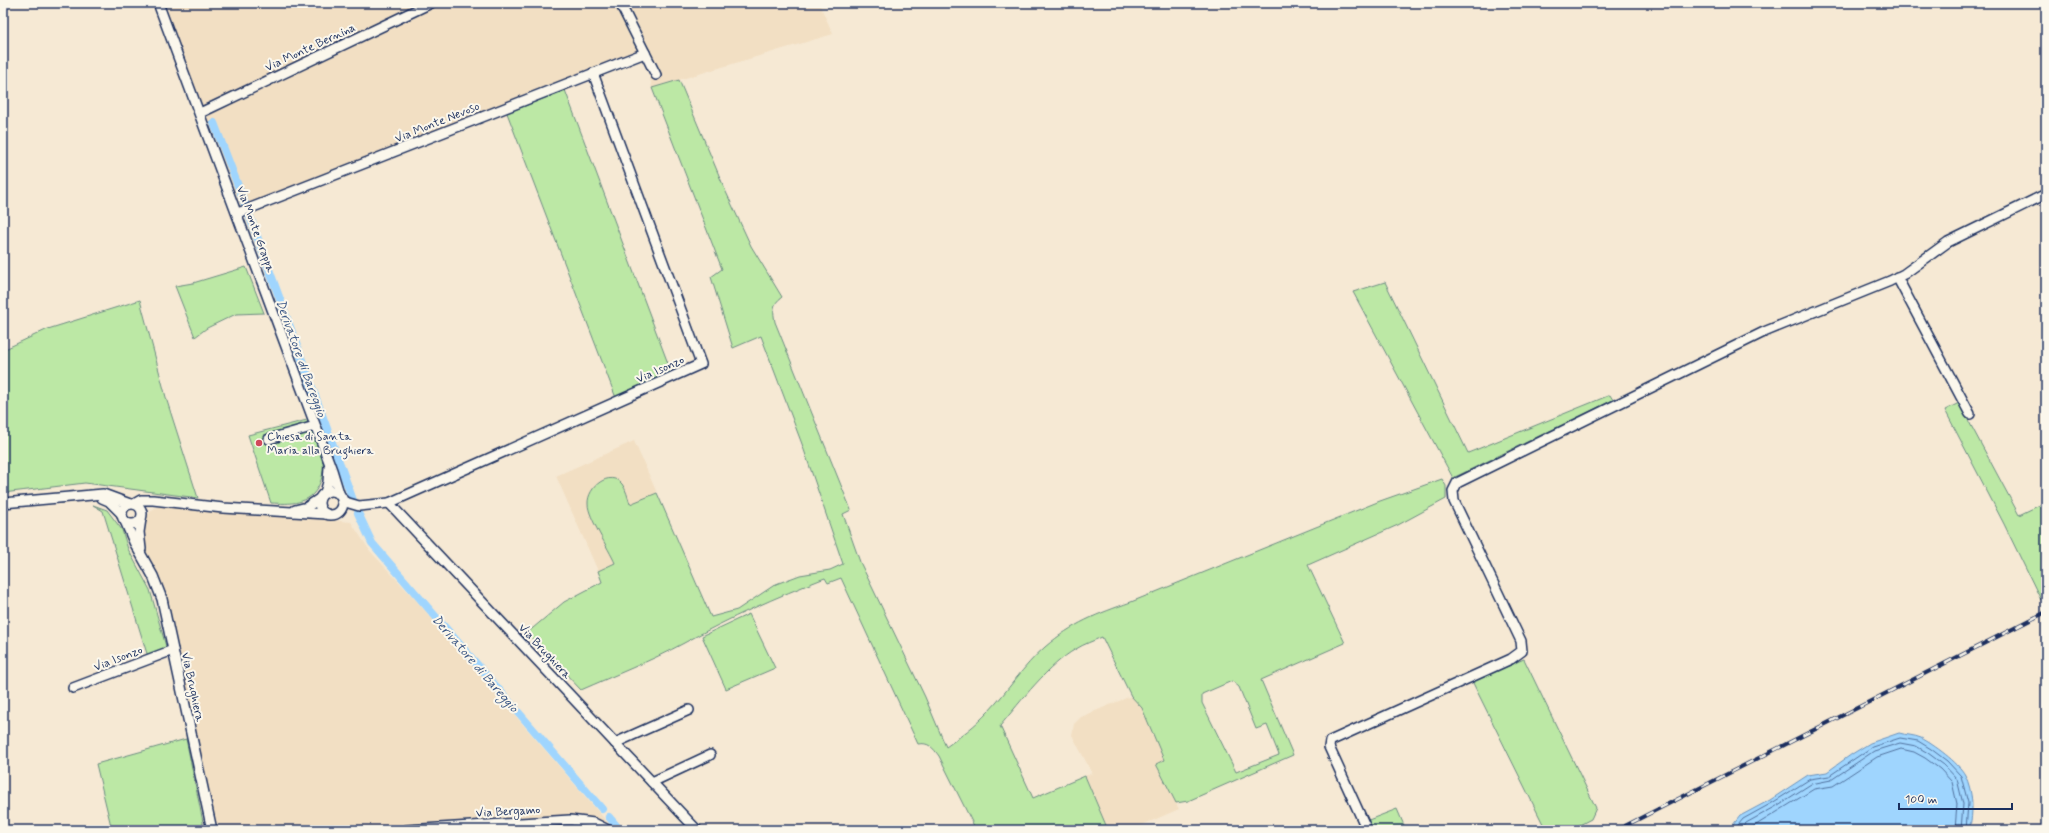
<svg xmlns="http://www.w3.org/2000/svg" width="2049" height="833" font-family="Mynerve,sans-serif">
<style>
.built{fill:#f2dfc3}
.green{fill:#bce8a5;stroke:#6c8c82;fill-rule:evenodd}
.water{fill:#9fd5fe;stroke:#6a93be}
.lines{fill:none;stroke-linecap:round;stroke-linejoin:round}
.shore{stroke:#50719e;stroke-width:1}
.canal{stroke:#9fd5fe;stroke-width:8}
.minor-casing{stroke:#1b2f5e;stroke-width:12}
.minor{stroke:#fbf7ec;stroke-width:9}
.rail-casing{stroke:#1b2f5e;stroke-width:4}
.rail{stroke:#fbf7ec;stroke-width:2.5;stroke-dasharray:8;stroke-linecap:butt}
.poi-dot{fill:#d1495b;stroke:#fbf7ec;stroke-width:1.5}
.labels{text-anchor:middle;stroke-width:4;stroke-linejoin:round;paint-order:stroke}
.street-label{font-size:12px;fill:#1b2f5e;stroke:#fbf7ec}
.poi-label{font-size:12px;fill:#1b2f5e;stroke:#fbf7ec;text-anchor:start}
.water-label{font-size:13px;font-style:italic;fill:#3c5886;stroke:#fbf7ec}
</style>
<rect width="100%" height="100%" fill="#f6e9d4"/>
<filter id="ink" filterUnits="userSpaceOnUse"><feTurbulence type="fractalNoise" baseFrequency=".025" numOctaves="2"/><feDisplacementMap in="SourceGraphic" scale="8" xChannelSelector="R" yChannelSelector="G"/><feConvolveMatrix kernelMatrix="1 2 1 2 8 2 1 2 1" color-interpolation-filters="sRGB"/></filter>
<g filter="url(#ink)">
<g class="built">
<path d="M160,3H819L833,34L652,88L645,53L239,210Z"/>
<path d="M634,441L657,493L630,504L621,483L589,509L615,563L598,571L556,476Z"/>
<path d="M163,505L351,522L370,551L415,599L614,830H215L167,601L161,582L146,552L144,533L145,518L153,509Z"/>
<path d="M1131,696L1142,708L1164,760L1156,764L1179,809L1131,830H1108L1085,776L1092,773L1072,735L1073,729L1074,724L1081,717Z"/>
</g>
<g class="green">
<path d="M679,80L726,192L751,246L782,297C772,304 773,311 775,322L851,510L843,514L860,562L925,697L946,747C960,737 976,725 988,712C1008,691 1023,666 1045,647C1073,623 1097,614 1131,602L1380,501L1442,479L1446,486V499L1398,525L1308,565L1345,643L1261,680L1293,755L1188,801L1176,803L1156,764L1164,760L1142,708L1131,696L1102,637C1093,641 1084,644 1076,649C1048,665 1021,701 1000,726L1033,798L1085,776L1108,830H976L939,756C933,748 929,742 918,744L841,578L828,583L825,578C776,597 729,618 684,643C651,661 615,675 581,690L527,633L564,602L602,582L598,571L615,563C609,549 588,517 588,504C587,487 610,469 622,484C626,489 628,498 630,504L657,493L711,617L737,610L776,584L800,575L830,570L843,564L802,444L761,336L733,348L711,277L722,269L652,88ZM1232,681L1239,687L1256,729L1267,725L1279,755L1236,772L1202,703V694Z"/>
<path d="M565,90L672,374L616,398L507,113Z"/>
<path d="M246,267L264,313L236,314L207,328L195,337L175,286L193,283Z"/>
<path d="M1385,282L1468,453L1610,395L1613,400L1453,478L1353,292Z"/>
<path d="M140,300L167,401L198,498L85,483L3,493V350L48,329Z"/>
<path d="M1959,403L2019,515L2046,502V597L2041,600L2004,524L1945,410Z"/>
<path d="M307,420C313,434 321,449 323,464C324,471 322,478 319,485C310,505 290,504 271,503L248,435Z"/>
<path d="M93,505L107,510L122,530L128,549L150,590L167,650L148,657L103,511Z"/>
<path d="M749,614L775,668L726,689L702,636Z"/>
<path d="M1524,659L1596,808L1591,819L1570,830H1546L1472,681Z"/>
<path d="M186,739L203,822L202,830H112L96,764Z"/>
<path d="M1397,809L1406,830H1370L1366,821Z"/>
</g>
<path class="water" d="M1899,733C1906,735 1914,735 1921,738C1933,744 1959,763 1965,775C1973,791 1974,813 1969,830H1729L1740,816L1770,800L1808,775L1827,772L1852,754L1870,743Z"/>
<g class="lines">
<g class="shore">
<path d="M1734,830L1743,819L1772,803L1810,779L1829,776L1872,747L1900,738L1918,741L1931,749L1947,761L1961,776L1968,803L1966,830"/>
<path d="M1740,830L1746,823L1775,807L1811,784L1831,780L1874,751L1900,743L1916,746L1928,753L1944,765L1957,779L1963,804L1961,830"/>
<path d="M1748,830L1814,789L1833,786L1877,757L1901,749L1914,752L1925,758L1940,769L1952,782L1957,804L1955,830"/>
</g>
<g class="canal">
<path d="M214,123L245,204"/>
<path d="M250,217L353,500"/>
<path d="M358,513L372,543L602,809"/>
<path d="M609,817L620,830"/>
</g>
<defs>
<g id="minor">
<path d="M158,3L332,470L340,496"/>
<path d="M620,3L656,75"/>
<path d="M200,113L431,3"/>
<path d="M238,213L645,53"/>
<path d="M1897,277L1970,414"/>
<path d="M269,439L315,426"/>
<circle cx="331" cy="503" r="12"/>
<path d="M325,493L328,482L329,467"/>
<path d="M102,498L109,501L122,514"/>
<path d="M342,501L359,506L389,503L701,364L593,73"/>
<path d="M3,503L103,494L130,504"/>
<path d="M389,503L697,830"/>
<path d="M134,504L141,500H153L223,508L327,514"/>
<circle cx="132" cy="514" r="10"/>
<path d="M295,510L307,507L319,499"/>
<path d="M141,519L139,532L141,549"/>
<path d="M125,521L134,542L153,576L162,599L212,830"/>
<path d="M73,688L173,650"/>
<path d="M615,743L689,710"/>
<path d="M652,782L710,755"/>
<path d="M407,830L570,820L594,823L608,830"/>
<path d="M1367,830L1329,747L1330,741L1511,659L1522,651L1521,641L1454,501L1453,491L1457,483L1764,332L1890,281L1904,274L1948,242L2046,194"/>
</g>
</defs>
<use href="#minor" class="minor-casing"/>
<use href="#minor" class="minor"/>
<defs>
<path id="rail" d="M1617,830L2046,612"/>
</defs>
<use href="#rail" class="rail-casing"/>
<use href="#rail" class="rail"/>
</g>
</g>
<circle class="poi-dot" cx="259" cy="443" r="4"/>
<g class="labels">
<g class="street-label">
<text transform="translate(310 47) rotate(-25)" y="4">Via Monte Bernina</text>
<text transform="translate(437 122) rotate(-22)" y="4">Via Monte Nevoso</text>
<text transform="translate(256 229) rotate(70)" y="4">Via Monte Grappa</text>
<text transform="translate(660 369) rotate(-24)" y="4">Via Isonzo</text>
<text transform="translate(545 651) rotate(47)" y="4">Via Brughiera</text>
<text transform="translate(118 658) rotate(-21)" y="4">Via Isonzo</text>
<text transform="translate(193 687) rotate(78)" y="4">Via Brughiera</text>
<text transform="translate(508 811) rotate(-3)" y="4">Via Bergamo</text>
</g>
<g class="poi-label">
<text x="267" y="440">Chiesa di Santa<tspan x="267" dy="14">Maria alla Brughiera</tspan></text>
</g>
<g class="water-label">
<text transform="translate(302 358) rotate(70)" y="5">Derivatore di Bareggio</text>
<text transform="translate(476 663) rotate(49)" y="5">Derivatore di Bareggio</text>
</g>
</g>
<rect width="2049" height="833" fill="none" stroke="#fbf7ec" stroke-width="16"/>
<rect x="8" y="8" width="2033" height="817" fill="none" stroke="#1b2f5e" stroke-width="1.5" filter="url(#ink)"/>
<path d="M1899 803v6h113v-6" fill="none" stroke="#1b2f5e" stroke-width="2"/>
<text x="1905" y="803" font-size="12" fill="#1b2f5e" stroke="#fbf7ec" stroke-width="3" paint-order="stroke">100 m</text>
</svg>
